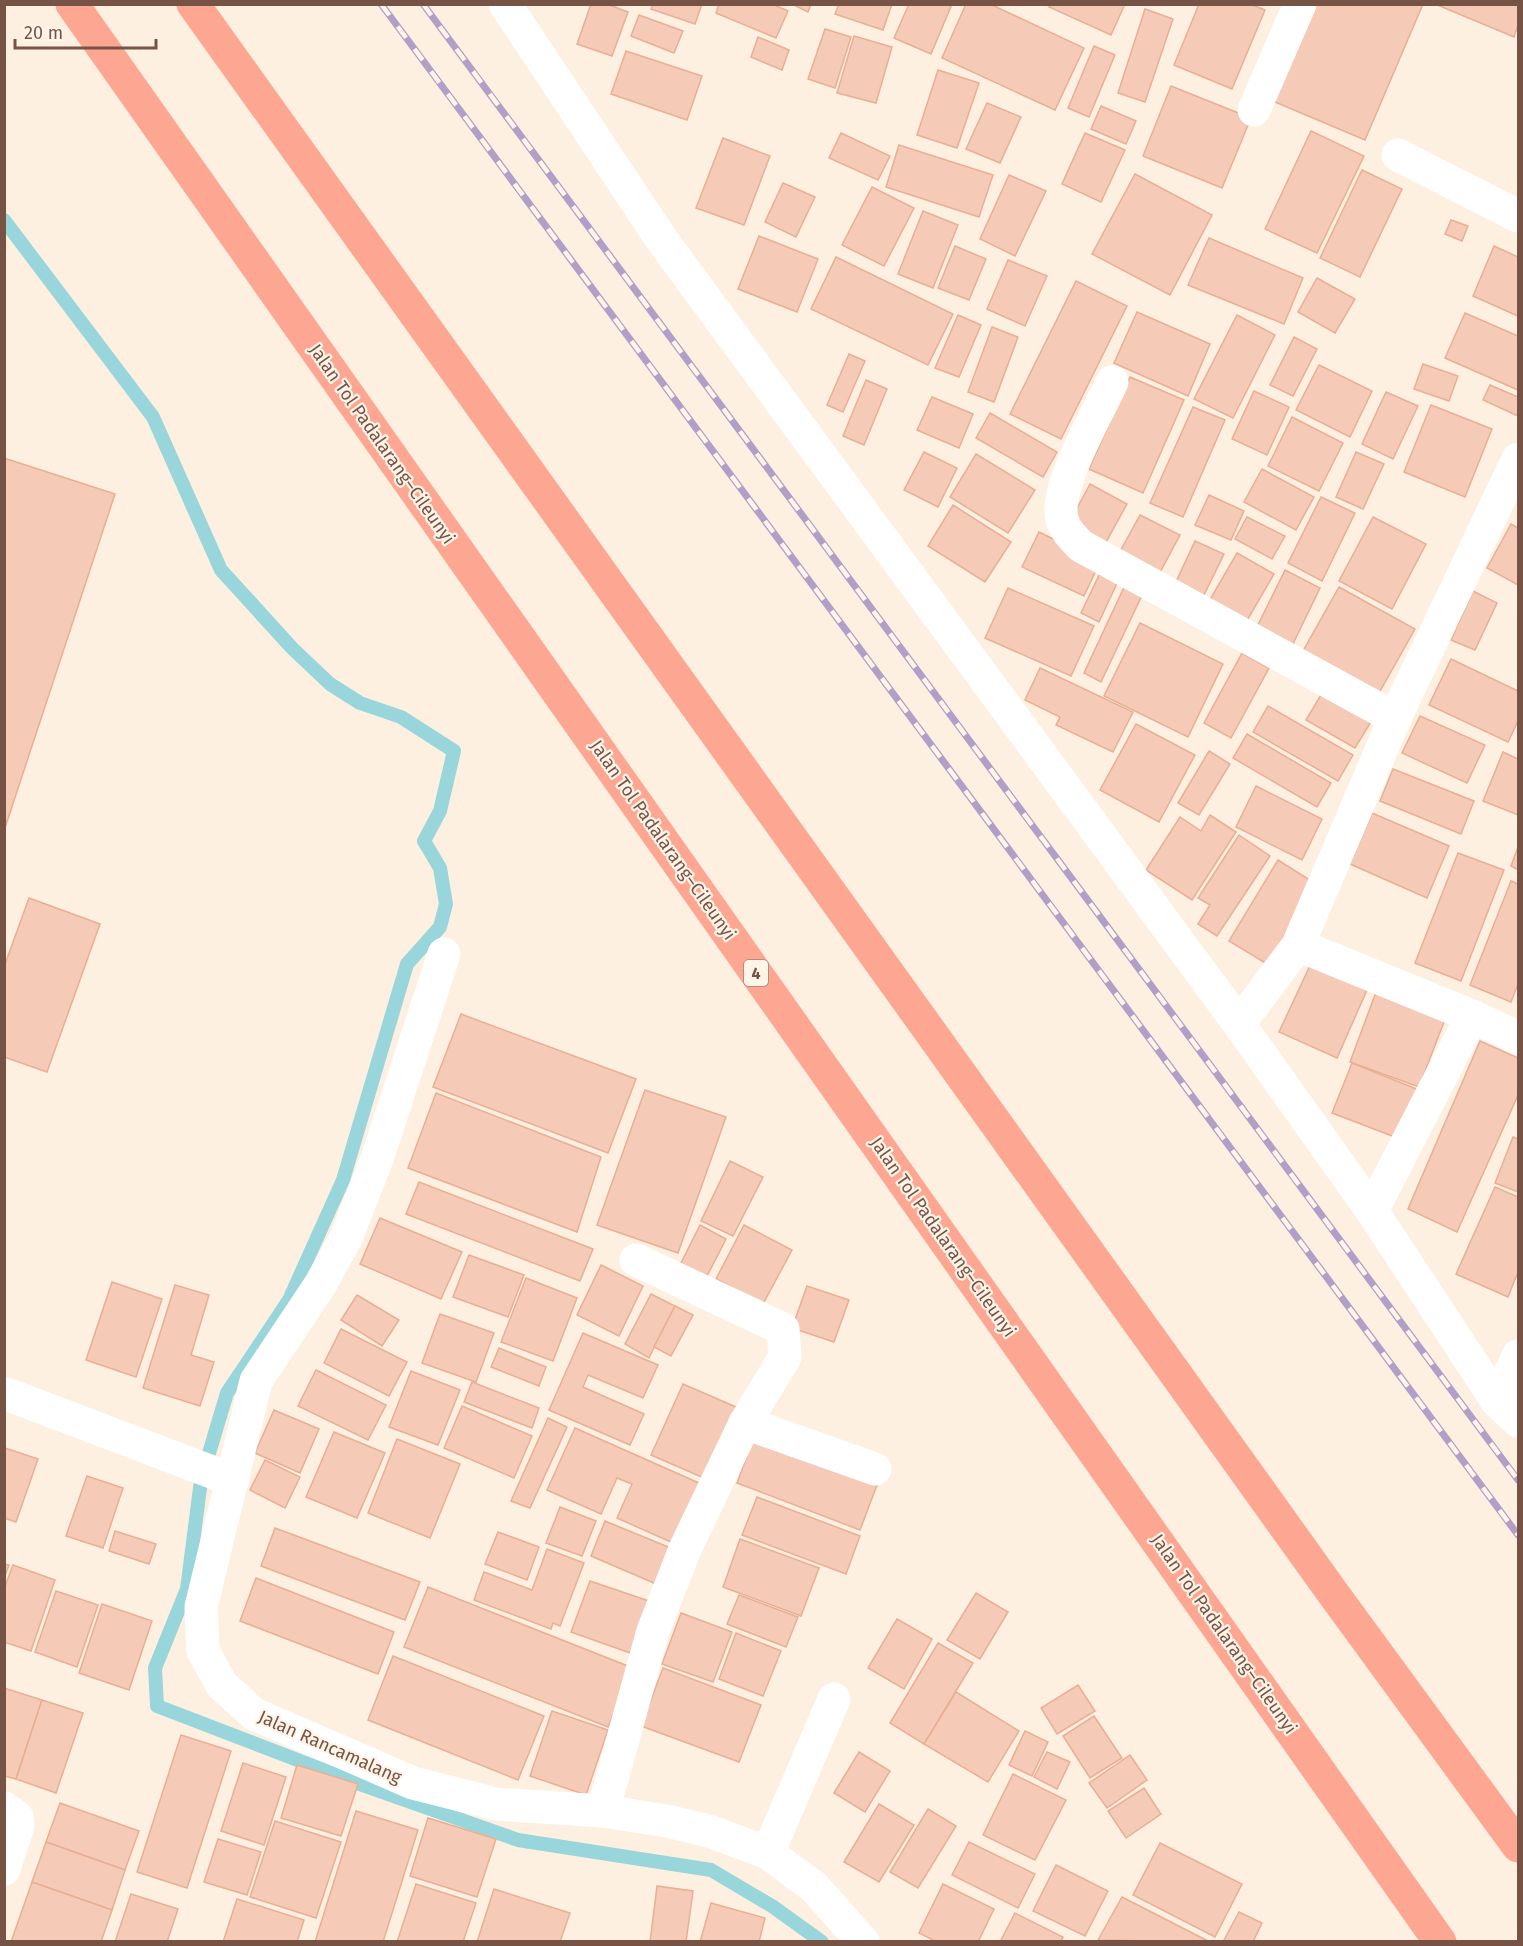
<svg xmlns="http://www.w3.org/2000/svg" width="1523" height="1946" font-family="'Fira Sans',sans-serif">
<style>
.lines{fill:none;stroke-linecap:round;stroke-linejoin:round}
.stream{stroke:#99d6db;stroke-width:14}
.building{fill:#f5cab6;stroke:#e9af95;stroke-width:1.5}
.street{stroke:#fff;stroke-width:33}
.highway{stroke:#fda692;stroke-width:33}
.rail-casing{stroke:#b29fc8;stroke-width:7}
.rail{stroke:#fff4e8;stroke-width:4.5;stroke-dasharray:14;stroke-linecap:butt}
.labels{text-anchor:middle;stroke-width:4.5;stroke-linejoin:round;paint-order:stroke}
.shield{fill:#fff4e8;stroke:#a08377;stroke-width:1.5}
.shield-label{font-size:16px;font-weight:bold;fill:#775346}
.street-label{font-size:18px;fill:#775346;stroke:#fff4e8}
</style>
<rect width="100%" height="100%" fill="#fef0e0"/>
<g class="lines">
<path class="stream" d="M4,220L153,417L221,570L292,648L330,684L360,703L401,717L454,751L440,811L424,841L440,868L446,904L440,927L407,964L343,1180L289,1300L227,1393L201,1480L187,1589L155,1668L157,1706L365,1786L518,1840L711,1870L772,1906L822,1942"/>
</g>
<g class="building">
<path d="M591,4H607L628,12L612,56L577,44Z"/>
<path d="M653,4H702L695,24L651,9Z"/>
<path d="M719,4H772L788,11L776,38L716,13Z"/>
<path d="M792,4H811L808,12Z"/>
<path d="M839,4H892L883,30L835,14Z"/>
<path d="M909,4H952L931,54L894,38Z"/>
<path d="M966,4H990L1084,48L1055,110L942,58Z"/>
<path d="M1051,4H1125L1111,35L1049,7Z"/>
<path d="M1199,4H1250L1265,10L1232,89L1174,65Z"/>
<path d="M1308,4H1423L1365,140L1268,99Z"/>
<path d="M1435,4H1518V25L1514,37Z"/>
<path d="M1145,9L1173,19L1145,102L1118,93Z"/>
<path d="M639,15L683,31L674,53L631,36Z"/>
<path d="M825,29L851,37L835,88L808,79Z"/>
<path d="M854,36L892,47L876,103L837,93Z"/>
<path d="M758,37L789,50L782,70L751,57Z"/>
<path d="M1094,46L1115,55L1089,117L1068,108Z"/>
<path d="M626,51L702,76L687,120L611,94Z"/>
<path d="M938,70L979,83L957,148L917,135Z"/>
<path d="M1171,86L1251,118L1222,188L1143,156Z"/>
<path d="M987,103L1021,117L1000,163L966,149Z"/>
<path d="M1101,106L1136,121L1126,144L1091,129Z"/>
<path d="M1311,131L1364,156L1317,253L1265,229Z"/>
<path d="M841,133L890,156L878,180L829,158Z"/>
<path d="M1085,133L1125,150L1101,202L1062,184Z"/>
<path d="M723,138L770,156L744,225L696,208Z"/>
<path d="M899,145L993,175L979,217L886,187Z"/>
<path d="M1362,170L1402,189L1360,277L1320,258Z"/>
<path d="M1135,174L1212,215L1170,295L1092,254Z"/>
<path d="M1009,175L1046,191L1015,256L980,239Z"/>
<path d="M783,183L815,197L796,237L765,222Z"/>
<path d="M872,187L914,208L884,266L842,245Z"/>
<path d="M923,211L958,225L933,288L898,274Z"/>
<path d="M1451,220L1468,226L1462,241L1445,234Z"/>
<path d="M759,236L818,259L797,312L738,289Z"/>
<path d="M1209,238L1303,278L1284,324L1188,285Z"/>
<path d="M955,246L986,259L969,300L938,288Z"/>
<path d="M1494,246L1518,257V316L1473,296Z"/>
<path d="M836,257L953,314L928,365L811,309Z"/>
<path d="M1008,260L1047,276L1025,326L987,309Z"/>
<path d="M1317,278L1355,299L1335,333L1298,312Z"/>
<path d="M1076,281L1127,306L1061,439L1010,414Z"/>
<path d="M1137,312L1210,344L1188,396L1114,363Z"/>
<path d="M1465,313L1518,336V390L1445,358Z"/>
<path d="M958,315L981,325L959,377L935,368Z"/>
<path d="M1237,315L1275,335L1233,418L1194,399Z"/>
<path d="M992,327L1018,337L994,402L968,392Z"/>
<path d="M1294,337L1317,349L1293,396L1270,385Z"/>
<path d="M849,354L865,361L843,412L827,405Z"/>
<path d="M1423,364L1458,376L1449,401L1414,389Z"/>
<path d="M1319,365L1372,391L1350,437L1296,410Z"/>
<path d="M1130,377L1184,400L1143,493L1089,469Z"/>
<path d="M866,380L887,389L864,445L843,436Z"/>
<path d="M1490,385L1518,397V416L1483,400Z"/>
<path d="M1254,391L1289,407L1267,455L1232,439Z"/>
<path d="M1386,392L1418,406L1393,459L1362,444Z"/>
<path d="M932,397L973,414L959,448L917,430Z"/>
<path d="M1431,405L1492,429L1465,497L1404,472Z"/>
<path d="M1193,407L1225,420L1183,517L1150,503Z"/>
<path d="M990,413L1057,452L1043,477L976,438Z"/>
<path d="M1292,417L1343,443L1319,491L1268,466Z"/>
<path d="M924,452L957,468L938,507L904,490Z"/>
<path d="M1356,452L1384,464L1363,509L1336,497Z"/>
<path d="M976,454L1035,490L1008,533L950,497Z"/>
<path d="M4,458L115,494L4,831Z"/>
<path d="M1262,469L1314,497L1296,530L1244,502Z"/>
<path d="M1090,484L1127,504L1105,544L1068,525Z"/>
<path d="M1209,495L1244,511L1231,540L1195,525Z"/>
<path d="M1321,497L1355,513L1322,581L1288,563Z"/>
<path d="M953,505L1011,542L985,582L928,546Z"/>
<path d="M1140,515L1180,535L1157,578L1117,557Z"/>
<path d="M1247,517L1285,536L1272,559L1235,539Z"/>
<path d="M1373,517L1426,544L1392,609L1339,581Z"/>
<path d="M1511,524L1518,528V585L1487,568Z"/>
<path d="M1039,532L1100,562L1084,596L1022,567Z"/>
<path d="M1195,541L1224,554L1202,599L1174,586Z"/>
<path d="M1237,553L1274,574L1245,624L1208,603Z"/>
<path d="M1102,569L1120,577L1099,622L1081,613Z"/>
<path d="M1285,570L1320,588L1290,650L1254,633Z"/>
<path d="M1126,583L1144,591L1101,682L1084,673Z"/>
<path d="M1339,587L1415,629L1379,693L1303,651Z"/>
<path d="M1008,588L1094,626L1071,676L985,638Z"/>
<path d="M1473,591L1497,603L1475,650L1451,640Z"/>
<path d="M1140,623L1223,664L1188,737L1104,696Z"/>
<path d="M1242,653L1269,668L1231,738L1204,723Z"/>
<path d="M1451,659L1518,691V721L1508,742L1429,705Z"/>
<path d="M1040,668L1133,712L1113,752L1056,725L1060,717L1025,700Z"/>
<path d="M1325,688L1374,717L1355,748L1306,720Z"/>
<path d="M1268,706L1353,755L1338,781L1253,732Z"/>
<path d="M1420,716L1485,745L1467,783L1402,753Z"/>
<path d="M1136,724L1195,755L1159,822L1100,790Z"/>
<path d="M1247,734L1331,783L1317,807L1233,758Z"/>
<path d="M1209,751L1230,764L1199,815L1178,803Z"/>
<path d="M1503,752L1518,759V815L1483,801Z"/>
<path d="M1393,769L1474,801L1461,834L1380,801Z"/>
<path d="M1256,786L1322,819L1302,860L1236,827Z"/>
<path d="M1372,813L1449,846L1427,898L1350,864Z"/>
<path d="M1210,815L1236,832L1192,900L1146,870L1180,817L1201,831Z"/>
<path d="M1239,835L1270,856L1217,936L1198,924L1210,905L1198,898Z"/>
<path d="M1518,847V870L1511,866Z"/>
<path d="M1458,853L1504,870L1461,981L1415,963Z"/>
<path d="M1278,860L1316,884L1267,964L1229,941Z"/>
<path d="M1511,881L1518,884V984L1511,1002L1470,985Z"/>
<path d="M29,898L100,924L47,1072L4,1057V967Z"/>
<path d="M1314,957L1371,981L1337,1058L1279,1032Z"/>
<path d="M1379,984L1449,1009L1419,1087L1350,1062Z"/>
<path d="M461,1014L636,1079L608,1153L433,1087Z"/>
<path d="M1480,1041L1518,1058V1095L1457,1232L1408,1209Z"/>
<path d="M1352,1063L1419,1090L1400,1139L1332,1113Z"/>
<path d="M645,1090L726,1117L678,1253L597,1225Z"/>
<path d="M436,1093L601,1157L577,1232L408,1168Z"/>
<path d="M1513,1137L1518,1139V1192L1495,1183Z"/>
<path d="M730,1161L763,1177L733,1236L701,1221Z"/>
<path d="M419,1182L593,1249L580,1281L406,1214Z"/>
<path d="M1495,1187L1518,1197V1272L1508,1297L1456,1274Z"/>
<path d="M380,1218L462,1252L441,1299L360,1264Z"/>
<path d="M700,1225L726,1239L706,1278L680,1265Z"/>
<path d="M744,1225L792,1250L763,1304L716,1279Z"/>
<path d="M469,1255L524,1275L508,1317L453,1297Z"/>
<path d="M601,1265L643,1286L619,1336L577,1315Z"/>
<path d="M526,1278L577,1298L553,1361L501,1342Z"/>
<path d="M112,1282L162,1299L136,1377L86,1360Z"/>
<path d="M175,1285L209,1295L191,1355L214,1362L200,1406L143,1388Z"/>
<path d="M807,1286L849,1300L834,1342L792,1328Z"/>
<path d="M651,1294L675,1306L649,1358L625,1344Z"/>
<path d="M357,1295L399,1320L382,1346L341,1320Z"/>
<path d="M675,1306L693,1315L671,1356L654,1347Z"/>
<path d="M440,1314L494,1333L476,1382L422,1363Z"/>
<path d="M341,1329L407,1362L389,1396L324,1363Z"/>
<path d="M583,1333L658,1365L643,1398L588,1375L583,1387L644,1414L630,1445L549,1410Z"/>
<path d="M499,1348L546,1367L539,1386L491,1367Z"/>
<path d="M316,1370L386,1405L368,1440L298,1406Z"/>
<path d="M411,1371L460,1390L438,1445L389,1427Z"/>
<path d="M472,1382L539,1408L532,1428L464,1402Z"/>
<path d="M683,1384L736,1407L704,1478L651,1455Z"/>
<path d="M462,1406L532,1436L514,1478L444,1448Z"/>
<path d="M274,1410L319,1429L300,1473L255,1453Z"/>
<path d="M548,1418L567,1427L530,1508L511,1501Z"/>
<path d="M575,1428L699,1483L673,1543L617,1518L632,1484L617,1478L601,1514L547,1490Z"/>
<path d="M334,1432L385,1453L357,1518L306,1497Z"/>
<path d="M755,1434L879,1480L860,1530L737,1483Z"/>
<path d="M397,1439L460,1464L430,1538L368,1513Z"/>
<path d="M5,1448L38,1459L16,1522L4,1518Z"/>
<path d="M265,1460L300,1477L285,1508L250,1490Z"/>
<path d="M87,1476L123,1488L103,1548L66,1536Z"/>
<path d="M757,1497L860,1536L846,1574L742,1535Z"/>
<path d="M560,1507L596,1521L582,1556L546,1543Z"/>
<path d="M605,1521L678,1551L663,1587L591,1556Z"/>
<path d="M275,1528L420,1582L405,1620L261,1566Z"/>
<path d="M115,1531L156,1544L149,1564L109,1551Z"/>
<path d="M498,1532L539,1547L527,1580L485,1564Z"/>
<path d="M740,1539L819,1568L801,1616L723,1587Z"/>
<path d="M547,1549L584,1563L560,1626L553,1623L551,1629L474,1600L484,1572L532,1590Z"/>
<path d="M4,1564L9,1565L4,1579Z"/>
<path d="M13,1565L55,1580L31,1651L4,1642V1589Z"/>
<path d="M256,1578L394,1632L378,1674L240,1621Z"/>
<path d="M590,1581L652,1602L633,1654L571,1632Z"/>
<path d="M428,1587L633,1668L608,1727L404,1647Z"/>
<path d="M56,1591L98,1605L77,1667L35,1652Z"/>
<path d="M976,1593L1008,1612L980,1659L947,1640Z"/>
<path d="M739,1595L798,1617L786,1647L727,1624Z"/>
<path d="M102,1604L152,1621L129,1690L79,1673Z"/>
<path d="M681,1613L732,1632L713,1682L662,1664Z"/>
<path d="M897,1619L932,1639L904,1689L868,1668Z"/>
<path d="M736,1633L781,1651L763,1696L719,1679Z"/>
<path d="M938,1643L973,1663L924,1744L890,1723Z"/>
<path d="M393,1656L544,1716L518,1780L368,1720Z"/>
<path d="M663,1668L761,1705L739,1762L641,1726Z"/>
<path d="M1078,1685L1095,1711L1057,1734L1041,1708Z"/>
<path d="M4,1688L42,1700L16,1779L4,1776Z"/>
<path d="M956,1692L1019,1731L988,1782L924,1744Z"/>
<path d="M42,1700L83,1713L56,1793L16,1779Z"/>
<path d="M552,1711L608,1730L586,1795L530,1776Z"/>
<path d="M1094,1716L1122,1758L1090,1778L1063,1736Z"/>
<path d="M1025,1731L1048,1742L1032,1776L1009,1765Z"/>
<path d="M181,1735L231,1751L187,1888L137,1872Z"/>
<path d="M859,1752L890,1771L865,1812L834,1793Z"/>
<path d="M1047,1752L1070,1762L1057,1789L1034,1777Z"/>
<path d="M1130,1755L1147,1780L1107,1808L1089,1783Z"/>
<path d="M243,1763L286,1777L264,1845L221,1831Z"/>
<path d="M297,1765L358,1784L341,1836L281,1818Z"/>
<path d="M1013,1774L1066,1800L1035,1860L983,1835Z"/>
<path d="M1144,1788L1161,1814L1126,1838L1108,1811Z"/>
<path d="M60,1803L139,1831L125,1870L46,1842Z"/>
<path d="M879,1804L914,1825L879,1882L844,1862Z"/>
<path d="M928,1809L956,1826L918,1888L890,1872Z"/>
<path d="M356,1811L418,1830L383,1942H315Z"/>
<path d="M428,1818L496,1839L477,1897L410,1876Z"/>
<path d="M275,1821L341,1842L316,1918L250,1897Z"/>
<path d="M218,1839L261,1852L247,1895L204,1882Z"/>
<path d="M46,1842L125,1870L112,1910L32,1882Z"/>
<path d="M969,1842L1035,1874L1018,1908L952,1875Z"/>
<path d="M1160,1843L1242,1884L1215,1937L1133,1895Z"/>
<path d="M1056,1865L1108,1891L1085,1936L1033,1911Z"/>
<path d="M32,1882L112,1910L101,1942H11Z"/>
<path d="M416,1884L476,1903L463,1942H397Z"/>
<path d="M943,1884L994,1909L978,1942H937L919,1933Z"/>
<path d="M657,1886L693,1891L686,1942H650Z"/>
<path d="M494,1889L570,1913L560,1942H477Z"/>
<path d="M131,1894L178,1909L167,1942H115Z"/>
<path d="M1122,1897L1210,1942L1098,1940Z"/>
<path d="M237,1899L304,1920L297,1942H223Z"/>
<path d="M711,1903L765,1918L759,1942H700Z"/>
<path d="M1239,1912L1262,1923L1253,1942H1223Z"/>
<path d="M1015,1913L1063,1937L1061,1942H1000Z"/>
</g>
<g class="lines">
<g class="street">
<path d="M505,4L662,240L1239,1024L1372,1211L1497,1401L1518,1421"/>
<path d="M1254,110L1300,4"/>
<path d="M1398,155L1518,216"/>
<path d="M1112,382C1098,413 1060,478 1061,511C1061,526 1070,535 1081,546L1395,718"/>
<path d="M1298,945L1472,1016L1518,1038"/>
<path d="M444,954L377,1159L346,1238L320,1285L256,1381L201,1607L203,1651L222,1685L254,1714L413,1783L496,1804L603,1811L667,1821L712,1832L768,1853L814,1887L863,1942"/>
<path d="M1239,1024L1298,945L1395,718L1518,459"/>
<path d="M1372,1211L1472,1016"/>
<path d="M4,1393L233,1480"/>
<path d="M1497,1401L1518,1356"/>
<path d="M745,1423L875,1469"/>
<path d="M4,1808L17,1817L18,1826L4,1869"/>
<path d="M603,1811L653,1631L685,1549L745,1423L785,1357L783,1329L636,1260"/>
<path d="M768,1853L834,1699"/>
</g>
<g class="highway">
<path d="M72,4L1440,1942"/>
<path d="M193,4L1335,1596L1518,1846"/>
</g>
<defs>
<g id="rail">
<path d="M381,4L1518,1535"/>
<path d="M423,4L1518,1480"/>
</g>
</defs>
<use href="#rail" class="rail-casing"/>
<use href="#rail" class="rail"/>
</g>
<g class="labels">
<rect class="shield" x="744" y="960" width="24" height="26" rx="4.5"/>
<g class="shield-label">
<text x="756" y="979">4</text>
</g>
<g class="street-label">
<text transform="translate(382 444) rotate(55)" y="6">Jalan Tol Padalarang–Cileunyi</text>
<text transform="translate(663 840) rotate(55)" y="6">Jalan Tol Padalarang–Cileunyi</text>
<text transform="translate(943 1237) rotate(55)" y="6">Jalan Tol Padalarang–Cileunyi</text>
<text transform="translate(1224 1634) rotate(55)" y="6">Jalan Tol Padalarang–Cileunyi</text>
<text transform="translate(330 1747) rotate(24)" y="6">Jalan Rancamalang</text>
</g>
</g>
<rect width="1523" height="1946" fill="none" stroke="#775346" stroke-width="12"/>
<path d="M15 39v9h141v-9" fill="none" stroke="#775346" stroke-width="3"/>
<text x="24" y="39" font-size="18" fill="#775346" stroke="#fff4e8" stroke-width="4.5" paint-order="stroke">20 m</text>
</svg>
